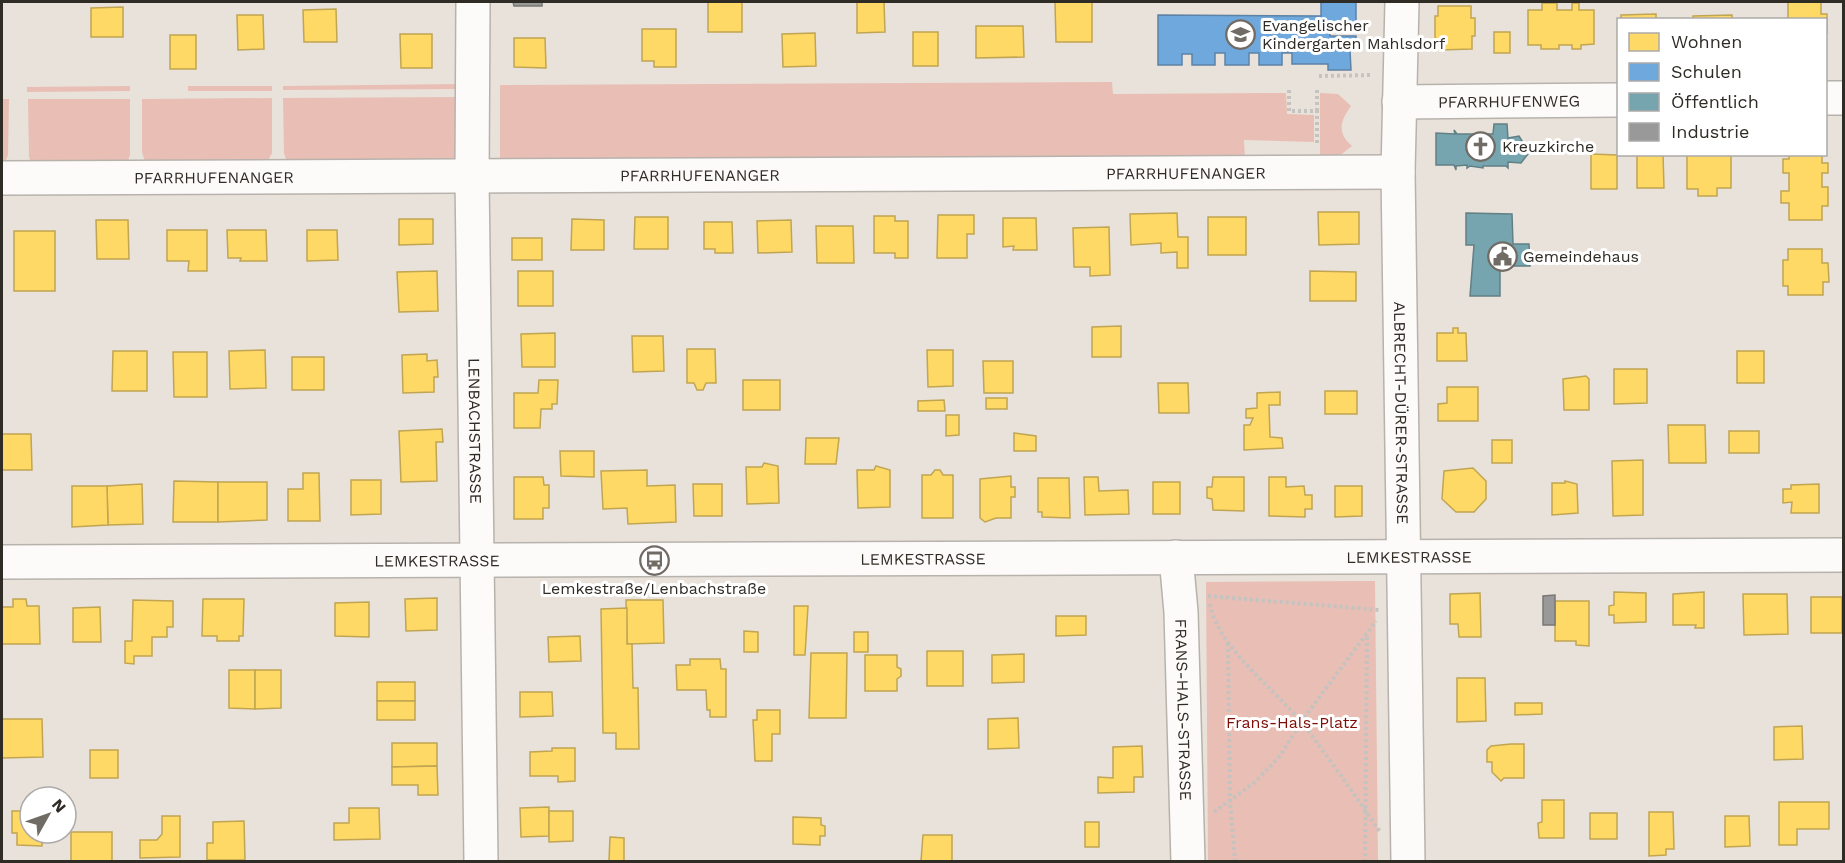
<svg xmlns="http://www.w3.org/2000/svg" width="1845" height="863" font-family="'Work Sans',sans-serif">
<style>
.green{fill:#e9beb4}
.homes{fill:#ffd966;stroke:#c1a552;stroke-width:1.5}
.schools{fill:#6fa8dc;stroke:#5c82a5;stroke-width:1.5}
.public{fill:#76a5af;stroke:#618086;stroke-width:1.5}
.industry{fill:#999;stroke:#797876;stroke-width:1.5}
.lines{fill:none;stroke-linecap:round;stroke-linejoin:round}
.minor-casing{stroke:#b7b2ac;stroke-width:36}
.path{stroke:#c5c3c0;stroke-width:4;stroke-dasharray:3 3;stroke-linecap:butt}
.minor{stroke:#fcfbf9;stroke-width:33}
.labels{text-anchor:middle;stroke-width:6;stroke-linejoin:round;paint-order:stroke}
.poi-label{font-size:16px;fill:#2f2b25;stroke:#fff;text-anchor:start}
.street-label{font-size:16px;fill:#2f2b25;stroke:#fff}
.park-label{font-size:16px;fill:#7e0b05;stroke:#fff}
</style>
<rect width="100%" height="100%" fill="#e8e2da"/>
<g class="green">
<path d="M1112,82L1113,94L1286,93L1287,114L1314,115V142L1244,140L1245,160L500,162V85Z"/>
<path d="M462,84V89L283,90V86Z"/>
<path d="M130,86V91L27,92V87Z"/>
<rect x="188" y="86" width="84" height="5"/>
<path d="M1320,93L1338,94L1351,106C1340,121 1337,133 1352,146L1338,157L1320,161Z"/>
<path d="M461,97L456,156L450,161L289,167L284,153L283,98Z"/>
<path d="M272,98V153L265,167L147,168L142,152V99Z"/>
<path d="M2,99H9L8,155L3,168Z"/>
<path d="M28,99H130V155L125,168H33L29,157Z"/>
<path d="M1375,581L1378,861H1208L1206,582Z"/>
</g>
<g class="homes">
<rect x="708" y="2" width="34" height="30"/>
<path d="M857,2H884L885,32L857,33Z"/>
<path d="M1055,2H1092V42H1056Z"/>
<path d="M1788,2H1821V14H1827V34L1826,20H1779L1788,18Z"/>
<path d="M1542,3H1557V10H1572V3H1579V10H1594V44L1581,45V49H1572V45H1559V49H1541V45H1528V10H1542Z"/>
<path d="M1438,6H1471V18H1475V36H1472V49L1439,50V39L1435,40V16H1438Z"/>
<path d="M123,7V37H91V8Z"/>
<path d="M336,9L337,42H304L303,10Z"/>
<path d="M1656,14V20H1621V15Z"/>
<path d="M237,15H263L264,49L238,50Z"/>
<path d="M1732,15V20H1693V16Z"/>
<path d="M976,26H1023L1024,57L976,58Z"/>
<path d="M642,29H676V67H654V61H642Z"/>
<rect x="913" y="32" width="25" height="34"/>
<rect x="1494" y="32" width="16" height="21"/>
<path d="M815,33L816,66L783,67L782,34Z"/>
<path d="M400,34H432V68H401Z"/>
<rect x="170" y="35" width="26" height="34"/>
<path d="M514,38H545L546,68L514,67Z"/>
<path d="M1591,154L1617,155V189H1591Z"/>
<path d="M1637,154H1663L1664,188H1637Z"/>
<path d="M1687,154H1731V188H1717V196H1698V189H1687Z"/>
<path d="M1789,154H1822V163H1828V173H1822V187H1828V206H1822V220H1789V203H1781V191H1789V173H1783V159H1789Z"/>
<path d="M1318,212H1359V244L1319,245Z"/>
<path d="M1177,213L1178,237H1188V268H1177V252L1161,253V243L1131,245L1130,214Z"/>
<path d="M938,215H974V234H967V258H937Z"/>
<path d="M874,216H895V221H908V258H895V253H874Z"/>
<path d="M635,217H668V249H634Z"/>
<rect x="1208" y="217" width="38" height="38"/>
<path d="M1003,218H1036L1037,250H1013L1014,246L1003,247Z"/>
<path d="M399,219H433V244L399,245Z"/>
<path d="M572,219L604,220V250H571Z"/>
<path d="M96,220H128L129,259H97Z"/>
<path d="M791,220L792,252L758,253L757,221Z"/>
<path d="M704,222H732L733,253H715V249H704Z"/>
<path d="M816,226H853L854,263H817Z"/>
<path d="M1109,227L1110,275L1090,276V267H1074L1073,228Z"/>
<path d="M167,230H207V271H188L189,261H167Z"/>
<path d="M227,230H266L267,261H240L241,258H228Z"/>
<path d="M307,230H337L338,260L307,261Z"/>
<rect x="14" y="231" width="41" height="60"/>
<rect x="512" y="238" width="30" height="22"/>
<path d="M1788,249H1822V263H1828L1829,282H1823V295H1788V286H1783V260H1788Z"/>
<path d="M437,271L438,311L399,312L397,272Z"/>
<rect x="518" y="271" width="35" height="35"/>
<path d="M1310,271L1356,272V301H1310Z"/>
<path d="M1121,326V357H1092V327Z"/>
<path d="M1453,328H1458V333H1466L1467,361H1437V333H1453Z"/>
<path d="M555,333V367H522L521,334Z"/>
<path d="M632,336H663L664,371L633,372Z"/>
<path d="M687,349H715L716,383H706L703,390H697L694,383H687Z"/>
<path d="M265,350L266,388L230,389L229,351Z"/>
<path d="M927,350H953V386L928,387Z"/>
<path d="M113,351H147V391H112Z"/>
<rect x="1737" y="351" width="27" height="32"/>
<path d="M173,352H207V397H174Z"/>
<path d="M427,354V361L437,360L438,377H434V392L403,393L402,355Z"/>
<rect x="292" y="357" width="32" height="33"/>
<path d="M983,361H1013V393H984Z"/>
<path d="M1614,369H1647V403L1614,404Z"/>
<path d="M1586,376L1589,379V410H1564L1563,379Z"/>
<path d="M539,380H558L557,404H552V409H541L540,428H514V393H538Z"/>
<rect x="743" y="380" width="37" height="30"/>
<path d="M1158,383H1188L1189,413H1159Z"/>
<path d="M1447,387H1478V421H1438V404L1447,403Z"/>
<rect x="1325" y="391" width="32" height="23"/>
<path d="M1280,392V405H1269L1270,437L1282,438L1283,448L1244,450V425H1250L1253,418H1246V409L1257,408V393Z"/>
<rect x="986" y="398" width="21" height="11"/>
<path d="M944,400L945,411H918V401Z"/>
<path d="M946,415H959V435L946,436Z"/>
<path d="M1668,425H1705L1706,463H1669Z"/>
<path d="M442,429L443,442H436L437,481L401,482L399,431Z"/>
<rect x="1729" y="431" width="30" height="22"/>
<path d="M1014,433L1036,436V451H1014Z"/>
<path d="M2,434H31L32,470H2Z"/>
<path d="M806,438H839L836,464H805Z"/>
<rect x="1492" y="440" width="20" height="23"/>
<path d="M560,451H594V477L561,476Z"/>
<path d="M1643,460V515L1613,516L1612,461Z"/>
<path d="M764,463L778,466L779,503L747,504L746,467H762Z"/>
<path d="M876,466L890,470V507L858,508L857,470H874Z"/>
<path d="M1473,468L1486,481V499L1474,512H1456L1442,499L1444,471Z"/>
<path d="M647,470V486L675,485L676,522L628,524L627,508L603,509L601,471Z"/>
<path d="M935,470H940L943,475H953V518H922V475H931Z"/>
<path d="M303,473H319L320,521H288V489H303Z"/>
<path d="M1011,476V487H1015V497H1011V518H996L985,522L980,518V479Z"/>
<path d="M514,477H543L544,485H549V508H543V519H514Z"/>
<path d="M1084,477H1098L1099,491L1128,490L1129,514L1085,515Z"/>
<path d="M1213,477H1244V511L1213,510L1212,499L1207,498V487H1212Z"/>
<path d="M1269,477H1286V487L1304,486L1305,495H1312V509H1305V517L1269,516Z"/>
<path d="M1038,478H1069L1070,518L1042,517V512H1038Z"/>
<path d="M351,480H381V514L351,515Z"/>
<path d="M174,481L218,482V522H173Z"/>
<path d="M1565,481L1577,484L1578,513L1552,515V483H1565Z"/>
<path d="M218,482H267V520L218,522Z"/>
<rect x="1153" y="482" width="27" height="32"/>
<path d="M142,484L143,524L108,525L107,486Z"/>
<path d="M693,484H722V516H694Z"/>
<path d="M1819,484V513H1791L1792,502L1783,503V489H1791V485Z"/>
<path d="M72,486H107L108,525L72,527Z"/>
<path d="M1335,486H1362V516L1335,517Z"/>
<path d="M1614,592L1646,593V622L1614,623V615H1609V606L1614,605Z"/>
<path d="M1704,592V628H1695L1696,625H1673V594Z"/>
<path d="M1480,593L1481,637H1459L1458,624H1450V594Z"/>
<path d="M1743,594H1787L1788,634L1744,635Z"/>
<rect x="1811" y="597" width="31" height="36"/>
<path d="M437,598V630L406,631L405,599Z"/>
<path d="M13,599H26L27,606H39L40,644H2V607H13Z"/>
<path d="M203,599H244L243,636H239V641H217V636H202Z"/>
<path d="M133,600L173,601V627H167V637H152V656H134V664L125,663V641H132Z"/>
<path d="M626,600H663L664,643L627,644Z"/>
<path d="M1555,601H1589V646L1576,645V641H1555Z"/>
<path d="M369,602V637L335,636V603Z"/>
<path d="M794,606H808L805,655H794Z"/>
<path d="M100,607L101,642H73V608Z"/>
<path d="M627,608V644H632L633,688H638L639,749H616V733H603L601,609Z"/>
<path d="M1056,616H1086V635L1056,636Z"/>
<path d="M744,631L758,632V652H744Z"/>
<rect x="854" y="632" width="14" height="20"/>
<path d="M580,636L581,661L549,662L548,637Z"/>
<rect x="927" y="651" width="36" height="35"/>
<path d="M811,653H847L846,718H809Z"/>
<path d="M1024,654V682L992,683V655Z"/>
<path d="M865,655H897V667L901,669V676L897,679V691H865Z"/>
<path d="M690,659H720L721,669H726V717H710V710H707L706,690H677L676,665H690Z"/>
<path d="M229,670H255V709L229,708Z"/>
<path d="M255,670H281V708L255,709Z"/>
<path d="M1457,678H1485L1486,721L1457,722Z"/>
<rect x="377" y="682" width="38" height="19"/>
<path d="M520,692H552L553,716L520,717Z"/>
<rect x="377" y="701" width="38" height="19"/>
<path d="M1515,703H1542V714L1515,715Z"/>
<path d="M757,710H780V734H772V761H755L753,720H757Z"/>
<path d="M1018,718L1019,748L988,749V719Z"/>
<path d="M2,719H42L43,757L2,758Z"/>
<path d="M1802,726L1803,759L1774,760V727Z"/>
<path d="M392,743H437V766L392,767Z"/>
<path d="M1511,744H1524V778H1504L1501,781L1492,772V762H1487V750L1491,746Z"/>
<path d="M1142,746L1143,777H1134V792L1098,793V777L1113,778V747Z"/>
<path d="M552,748H575V781L558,782V776H530V752L552,751Z"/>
<rect x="90" y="750" width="28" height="28"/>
<path d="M437,766L438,795H418V785H392V767Z"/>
<path d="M1542,800H1564V838H1539L1538,823L1542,822Z"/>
<path d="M1779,802H1829V829H1797V845H1779Z"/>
<path d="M549,807V836L521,837L520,808Z"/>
<path d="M349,808H379L380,839L334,840V823H349Z"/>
<path d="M12,811H30V833H42V846L17,845V833H12Z"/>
<path d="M549,811H573V841L549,842Z"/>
<path d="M1649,812H1673L1674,849H1666V855L1649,856Z"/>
<rect x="1590" y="813" width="27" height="26"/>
<path d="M162,816H180V857L140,858V840H157L162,834Z"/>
<path d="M1725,816H1749L1750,846L1725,847Z"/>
<path d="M793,817L821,818V825L825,826V836H820V845L793,844Z"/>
<path d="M244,821L245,860H207V843H213V822Z"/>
<rect x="1085" y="822" width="14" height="25"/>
<rect x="71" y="832" width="41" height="30"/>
<path d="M923,835H952V862L921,861Z"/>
<path d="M610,837L624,838V861H609Z"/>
</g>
<path class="schools" d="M1321,2H1356V22H1330V36H1356V50H1350L1351,70H1328V64H1292V53H1282V65H1259V53H1249V65H1225V53H1215V65H1192V54H1182V65H1158V15L1321,16Z"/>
<g class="public">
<path d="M1494,124H1507L1508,138L1519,136L1524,144L1526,143L1528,154L1521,163L1508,162V168L1506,166H1483V168L1470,166L1467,168V165L1456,166V170L1454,165H1436V133L1455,134L1454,130L1457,134H1493Z"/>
<path d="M1466,213L1512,214L1513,244H1529L1530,266H1500V296H1470L1474,245H1466Z"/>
</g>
<g class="industry">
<path d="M513,2H542V6H514Z"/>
<path d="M1555,595V625H1543V596Z"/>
</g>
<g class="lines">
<defs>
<g id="minor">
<path id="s1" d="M473,2L472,177L481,862"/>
<path id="s2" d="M1402,2L1398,172L1408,862"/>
<path d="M1826,98H1844"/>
<path id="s3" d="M1399,102L1618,100"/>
<path id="s4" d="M2,178L1398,172"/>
<path id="s5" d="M1176,557L1181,612L1188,862"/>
<path id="s6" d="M2,562L1844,555"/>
</g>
</defs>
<use href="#minor" class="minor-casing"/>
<g class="path">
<path d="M1319,76L1373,75"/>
<path d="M1289,90V111H1317V145"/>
<path d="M1317,111V90"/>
<path d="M1208,596L1379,610"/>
<path d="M1210,604C1218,648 1274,688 1302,723C1329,758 1355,795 1380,832"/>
<path d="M1228,643L1230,802L1235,862"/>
<path d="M1214,812L1255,782L1280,756L1301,722L1376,621"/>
<path d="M1365,862L1367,634"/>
</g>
<use href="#minor" class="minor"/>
</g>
<defs>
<symbol id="school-ring" viewBox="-11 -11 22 22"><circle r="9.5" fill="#fff" stroke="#706b64" stroke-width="1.5"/><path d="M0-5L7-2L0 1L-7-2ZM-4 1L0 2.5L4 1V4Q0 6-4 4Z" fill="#706b64"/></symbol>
<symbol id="church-ring" viewBox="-11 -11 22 22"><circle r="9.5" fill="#fff" stroke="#706b64" stroke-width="1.5"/><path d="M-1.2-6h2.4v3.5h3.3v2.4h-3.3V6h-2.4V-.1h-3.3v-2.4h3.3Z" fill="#706b64"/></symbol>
<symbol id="civic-ring" viewBox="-11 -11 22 22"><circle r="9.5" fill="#fff" stroke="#706b64" stroke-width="1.5"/><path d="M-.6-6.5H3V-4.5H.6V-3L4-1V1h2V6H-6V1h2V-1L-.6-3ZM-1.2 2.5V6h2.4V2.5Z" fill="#706b64"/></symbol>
<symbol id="bus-ring" viewBox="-11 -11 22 22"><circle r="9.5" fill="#fff" stroke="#706b64" stroke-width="1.5"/><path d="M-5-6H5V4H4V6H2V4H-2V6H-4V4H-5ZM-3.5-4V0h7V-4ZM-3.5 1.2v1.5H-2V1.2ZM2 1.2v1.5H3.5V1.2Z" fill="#706b64"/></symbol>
</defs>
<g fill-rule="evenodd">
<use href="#school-ring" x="1224" y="18" width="33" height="33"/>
<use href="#church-ring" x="1464" y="130" width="33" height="33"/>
<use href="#civic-ring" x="1486" y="240" width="33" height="33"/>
<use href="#bus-ring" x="638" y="544" width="33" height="33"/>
</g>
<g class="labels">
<g class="poi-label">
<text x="1262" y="31">Evangelischer<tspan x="1262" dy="18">Kindergarten Mahlsdorf</tspan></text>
<text x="1502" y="152">Kreuzkirche</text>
<text x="1523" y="262">Gemeindehaus</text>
<text x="654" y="594" text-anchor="middle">Lemkestraße/Lenbachstraße</text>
</g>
<g class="street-label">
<text dy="6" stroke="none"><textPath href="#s3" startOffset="110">PFARRHUFENWEG</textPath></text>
<text dy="6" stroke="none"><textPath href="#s4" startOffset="1184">PFARRHUFENANGER</textPath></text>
<text dy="6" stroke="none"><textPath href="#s4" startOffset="698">PFARRHUFENANGER</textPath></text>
<text dy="6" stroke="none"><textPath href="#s4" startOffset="212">PFARRHUFENANGER</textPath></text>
<text dy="6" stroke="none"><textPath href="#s2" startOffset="411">ALBRECHT-DÜRER-STRASSE</textPath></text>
<text dy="6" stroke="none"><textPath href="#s1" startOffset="429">LENBACHSTRASSE</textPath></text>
<text dy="6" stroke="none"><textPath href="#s6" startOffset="1407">LEMKESTRASSE</textPath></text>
<text dy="6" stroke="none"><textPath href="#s6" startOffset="921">LEMKESTRASSE</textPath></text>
<text dy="6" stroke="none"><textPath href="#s6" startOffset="435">LEMKESTRASSE</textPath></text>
<text dy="6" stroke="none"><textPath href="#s5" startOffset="153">FRANS-HALS-STRASSE</textPath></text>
</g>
<g class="park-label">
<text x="1292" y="728">Frans-Hals-Platz</text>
</g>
</g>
<rect width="1845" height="863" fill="none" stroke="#2f2b25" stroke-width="6"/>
<rect x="1617" y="18" width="210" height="138" fill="#ffffff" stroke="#acaaa8" stroke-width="1.5"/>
<rect x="1629" y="33" width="30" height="18" fill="#ffd966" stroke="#acaaa8" stroke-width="1.5"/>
<text x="1671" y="48" font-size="18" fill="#2f2b25">Wohnen</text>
<rect x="1629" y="63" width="30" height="18" fill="#6fa8dc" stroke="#acaaa8" stroke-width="1.5"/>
<text x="1671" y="78" font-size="18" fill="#2f2b25">Schulen</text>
<rect x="1629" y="93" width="30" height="18" fill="#76a5af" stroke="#acaaa8" stroke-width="1.5"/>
<text x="1671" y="108" font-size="18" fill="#2f2b25">Öffentlich</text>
<rect x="1629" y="123" width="30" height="18" fill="#999999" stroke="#acaaa8" stroke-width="1.5"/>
<text x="1671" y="138" font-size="18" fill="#2f2b25">Industrie</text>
<g transform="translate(48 815) rotate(50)"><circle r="28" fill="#ffffff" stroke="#acaaa8" stroke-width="1.5"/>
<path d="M0-4.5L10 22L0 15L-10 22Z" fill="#706b64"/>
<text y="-9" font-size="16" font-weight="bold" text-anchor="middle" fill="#2f2b25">N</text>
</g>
</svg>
